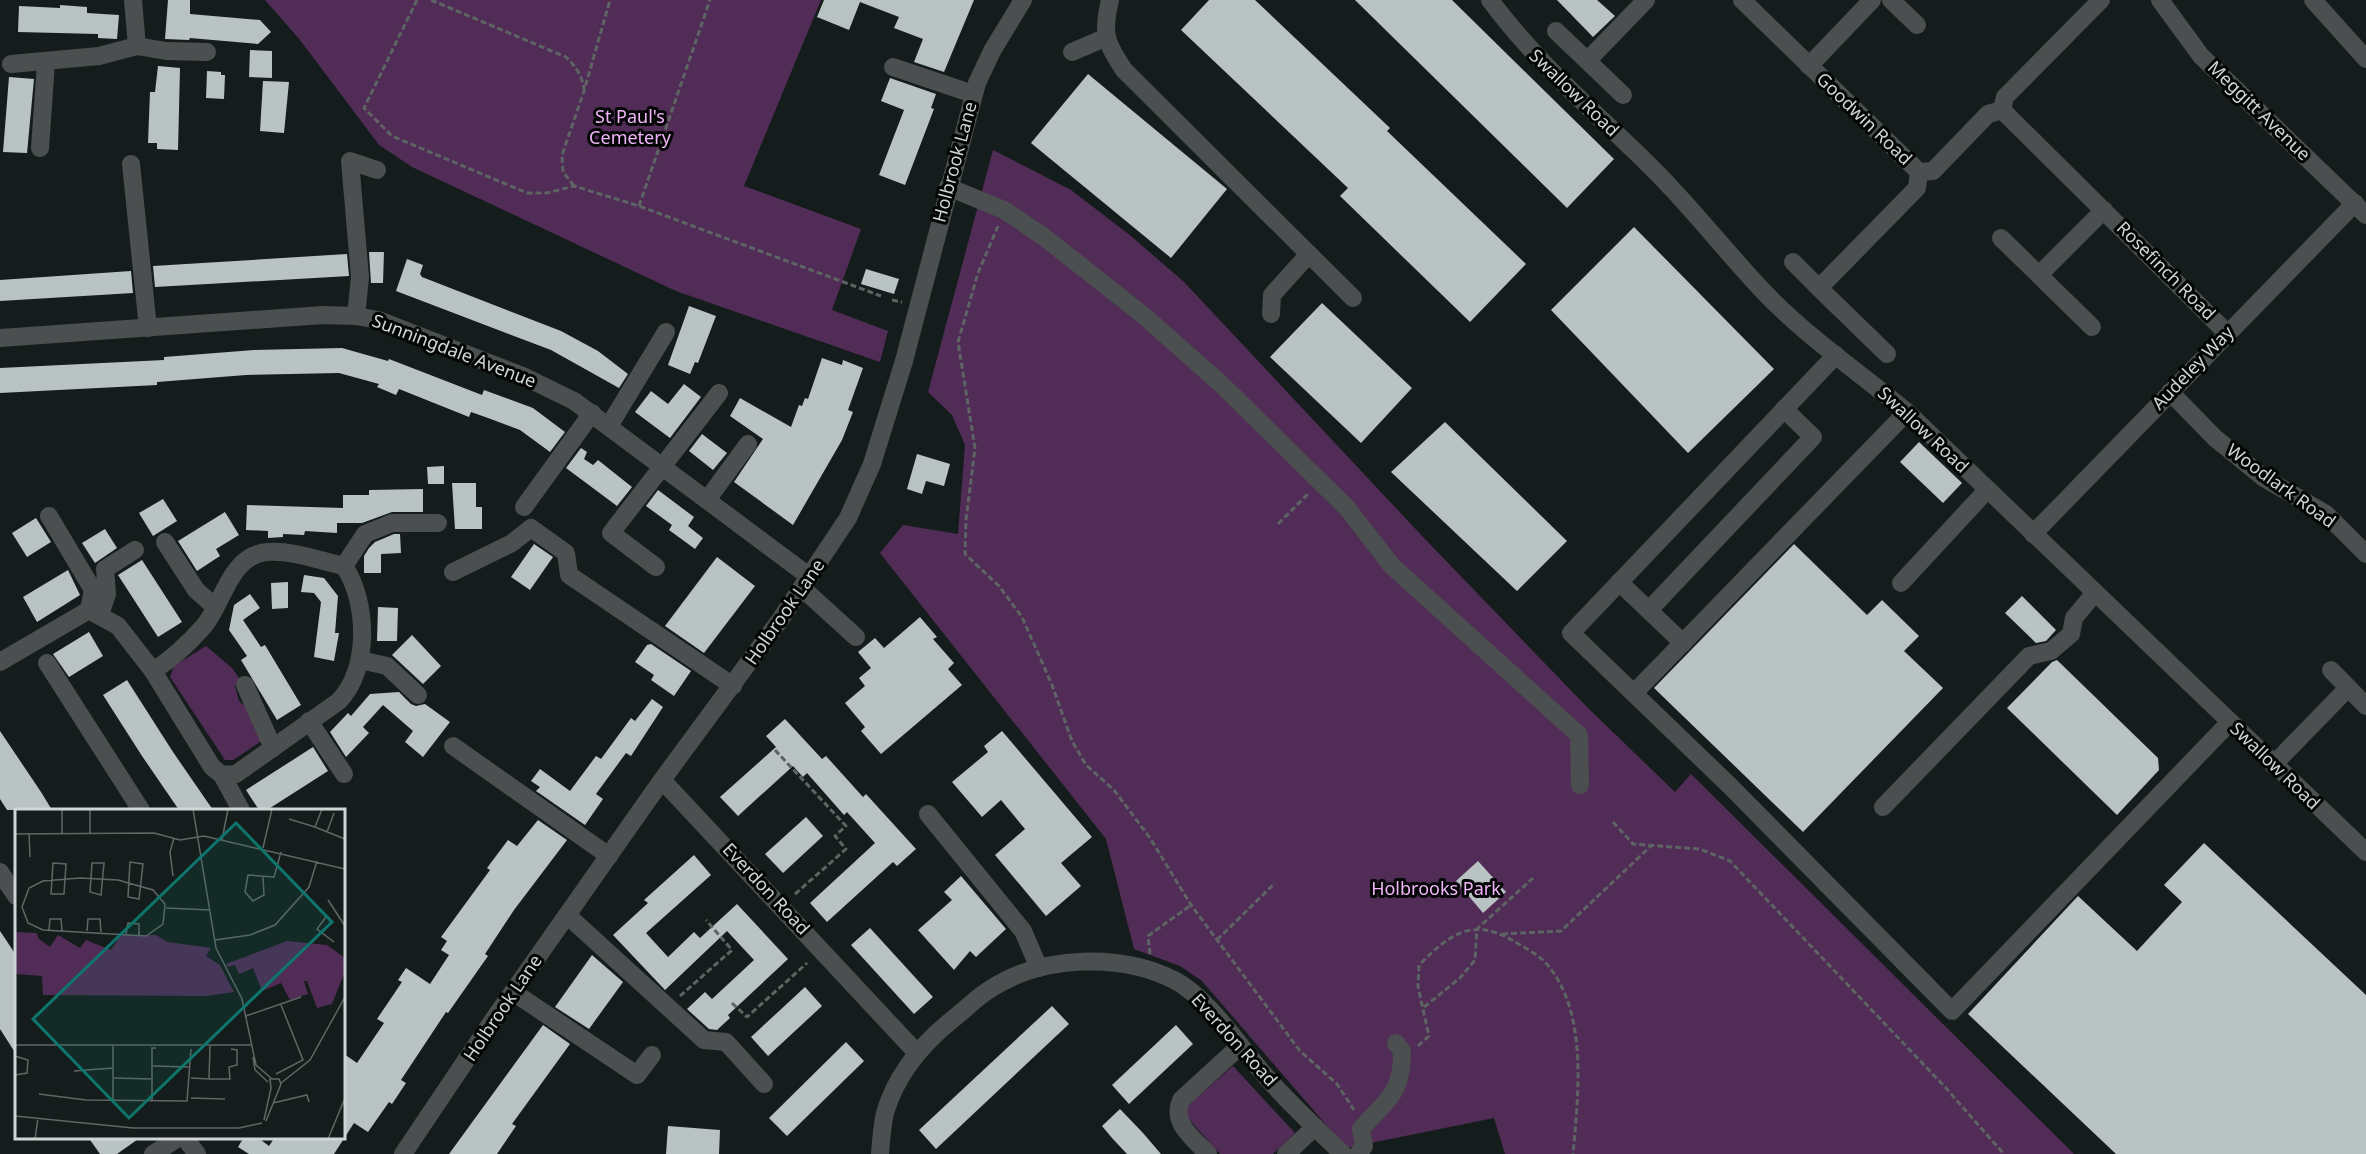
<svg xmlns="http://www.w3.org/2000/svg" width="2366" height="1154" font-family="'Noto Sans',sans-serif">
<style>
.green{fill:#512c56}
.building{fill:#b9c3c3}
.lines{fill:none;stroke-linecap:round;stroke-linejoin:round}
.path{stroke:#5d6463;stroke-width:3;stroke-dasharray:6 3;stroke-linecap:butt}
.minor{stroke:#4b4f4f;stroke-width:18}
.labels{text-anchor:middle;stroke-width:6;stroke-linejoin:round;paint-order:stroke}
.street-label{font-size:18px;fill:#d0d6d5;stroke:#040606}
.park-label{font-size:18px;fill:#f1b4f8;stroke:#040606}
.inset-road{fill:none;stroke:#606766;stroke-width:1.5}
.view{fill:#0f766e;fill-opacity:0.15;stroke:#0f766e;stroke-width:3}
.inset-edge{fill:none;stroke:#d0d6d5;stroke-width:3}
</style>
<rect width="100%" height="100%" fill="#151d1c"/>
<g class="green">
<path d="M265,0H821L744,186L861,229L832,310L888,331L880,362L676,291L412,167L379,145L300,40Z"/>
<path d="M993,150L1071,190L1131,236L1184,282L1424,538L1588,708L1675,792L1691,774L2074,1154H1505L1494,1118L1346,1148L1202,981L1180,966L1134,949L1106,839L880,553L903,525L958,534L965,445L952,415L928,392Z"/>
<path d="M206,646L232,668L239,678L235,686L239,701L251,711L263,740L233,760H225L170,677L174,666Z"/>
<path d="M1233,1066L1295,1133L1273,1154H1220L1185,1115V1108Z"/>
</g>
<g class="building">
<path d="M168,0H190V14L260,20L271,32L258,44L190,38L189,40L165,39Z"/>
<path d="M824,0H974L944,72L914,62L923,39L894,28L899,17L860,2L849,30L817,17Z"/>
<path d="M1209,0H1255L1390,128L1387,131L1526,264L1470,322L1340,196L1348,188L1181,30Z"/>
<path d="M1355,0H1452L1614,159L1567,208Z"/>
<path d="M1557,0H1597L1615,16L1593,37Z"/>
<path d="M60,5L87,7V13L119,15L117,39L98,38V34L18,32L19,6L60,8Z"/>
<path d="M250,50L272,51V78L249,77Z"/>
<path d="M158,66L180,68L178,150L157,149V143H148L150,92H155Z"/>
<path d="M207,71L221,72V75H225L224,99L206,98Z"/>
<path d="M1088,74L1227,189L1171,258L1031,143Z"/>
<path d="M9,77L34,79L27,153L3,152Z"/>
<path d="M890,78L936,94L931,108L934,109L905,185L879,175L904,110L881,101Z"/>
<path d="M263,81L289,82L284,133L260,131Z"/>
<path d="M1634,227L1774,369L1688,453L1551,310Z"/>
<path d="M369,252H384L383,283H371Z"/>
<path d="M347,254L349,276L155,287L153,266Z"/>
<path d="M407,259L423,265L420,274L422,277L561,331L598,351L628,374L619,388L551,350L396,291Z"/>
<path d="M866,269L899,279L894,294L861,284Z"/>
<path d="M131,271L133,293L0,301V280Z"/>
<path d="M1322,303L1412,388L1361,443L1270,357Z"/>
<path d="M689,306L716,316L698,363L695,362L690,374L668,365Z"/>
<path d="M342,348L388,361L389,359L482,395L484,390L533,408L565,432L550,452L520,430L488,418L471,412L469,417L399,389L396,395L377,387L379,384L339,373L246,375L157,382V385L0,393V368L164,360V357L254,350Z"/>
<path d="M822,358L842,365L843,360L863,368L848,410L853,412L842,440L793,525L734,482L763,439L730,416L740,398L791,427L799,405L802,406L805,398L808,399Z"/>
<path d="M684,384L701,397L670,438L635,412L651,391L668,404Z"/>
<path d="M1445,422L1567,541L1517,591L1391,472Z"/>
<path d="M702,434L727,453L713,470L689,451Z"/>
<path d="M1919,442L1962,483L1943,503L1900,462Z"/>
<path d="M581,448L587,452L584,459L593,465L598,460L632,487L617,506L566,468Z"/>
<path d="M917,454L950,464L944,486L926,481L922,494L907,489Z"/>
<path d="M444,466V484H428L427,467Z"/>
<path d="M452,483H476V507H482V529H455Z"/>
<path d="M423,489V512H392L362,523H337V533L305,531L304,535L283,534V537L268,538V531L246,530L247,505L343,508V495H369V490Z"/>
<path d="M658,490L694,517L688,526L703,538L695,549L669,530L672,525L646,506Z"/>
<path d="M163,499L177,521L153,536L139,513Z"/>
<path d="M225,512L239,535L216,549L220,556L197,571L178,541Z"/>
<path d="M36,518L51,542L27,557L12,533Z"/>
<path d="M105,529L117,548L95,563L82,543Z"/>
<path d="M394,534H400L401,553L381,554V573H364V556L369,548L375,542Z"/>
<path d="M534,544L553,557L530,590L511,577Z"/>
<path d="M1794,544L1867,615L1882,600L1919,636L1904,651L1943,688L1803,832L1654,688Z"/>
<path d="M717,557L755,586L704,653L665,626Z"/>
<path d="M142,560L182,622L158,637L118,575Z"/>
<path d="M68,570L80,595L37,622L23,597Z"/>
<path d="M304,575L324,578L338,596L335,633H339L334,661L314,657L321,602L314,593L301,592Z"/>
<path d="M288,582V608L272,609L271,583Z"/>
<path d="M250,594L260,608L243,620L261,647L265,645L301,705L277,720L241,660L247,656L229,630L234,605Z"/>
<path d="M2022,596L2056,630L2046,641L2036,643L2005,613Z"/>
<path d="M378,607L398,608L397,641H377Z"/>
<path d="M920,617L937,637L933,639L954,663L948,669L962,685L881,754L861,731L865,727L845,703L865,686L859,678L871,668L858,652L875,638L884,648Z"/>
<path d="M89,632L103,656L69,677L53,654Z"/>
<path d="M412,635L441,666L423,684L392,655Z"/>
<path d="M651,644L691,671L674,696L651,680L654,675L635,662L647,645Z"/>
<path d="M2057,660L2158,758L2159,770L2117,815L2007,708L2052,662Z"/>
<path d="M127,680L173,752L213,810H179L142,756L103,695Z"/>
<path d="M399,692L411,704L416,706L425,704L450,722L423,757L405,742L413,731L383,705L363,727L369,733L346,757L330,732L348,713L351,716L370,694Z"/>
<path d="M652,699L663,707L631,756L626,753L596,794L603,799L585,825L536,791L540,787L531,781L540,769L570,791L596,756L601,759L631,718L635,721Z"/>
<path d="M785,719L822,759L826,756L863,797L866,794L916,849L897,866L893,862L827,922L810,903L875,843L847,812L844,815L807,773L803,777L793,766L738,816L720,797L776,747L766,736Z"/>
<path d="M0,731L41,792L52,810H7L0,799Z"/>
<path d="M1002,731L1092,837L1061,863L1081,886L1046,916L995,855L1025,829L1001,800L982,817L952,782L988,752L984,746Z"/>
<path d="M313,747L328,771L267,810H259L246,790Z"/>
<path d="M806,817L823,836L783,873L765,854Z"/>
<path d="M538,820L567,840L514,910L485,954L488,956L448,1013L446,1012L401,1080L406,1083L392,1104L389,1102L368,1132L354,1123L334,1154H249L238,1147L244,1137H257L269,1146L275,1137H344V1054L357,1063L384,1023L377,1019L402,982L398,980L406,968L430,984L449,955L441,950L447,941L441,937L490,870L487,868L508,840L517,846Z"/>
<path d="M2204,843L2366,995V1154H2116L1968,1014L2078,896L2137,951L2182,902L2164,885Z"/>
<path d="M694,855L711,875L646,933L668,957L694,932L700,938L737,904L788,959L728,1015L730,1018L717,1030L709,1029L687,1009L705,992L712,999L754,960L727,931L665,990L613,935L648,903L644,900Z"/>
<path d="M1478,861L1506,892L1483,913L1456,881Z"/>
<path d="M961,876L1006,929L976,957L970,951L954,970L918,930L952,900L944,892Z"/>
<path d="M870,928L933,997L914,1014L851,945Z"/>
<path d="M0,931L16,955V1054L0,1029Z"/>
<path d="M592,955L623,982L589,1029L555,1007Z"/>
<path d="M805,987L822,1006L768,1056L751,1037Z"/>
<path d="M1052,1006L1069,1024L936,1149L919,1130Z"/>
<path d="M543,1025L570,1044L512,1124L516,1126L497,1154H449Z"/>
<path d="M1176,1025L1193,1044L1129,1104L1112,1085Z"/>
<path d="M846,1042L864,1061L787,1136L769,1118Z"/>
<path d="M1120,1109L1143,1133L1161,1154H1127L1112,1138L1102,1126Z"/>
<path d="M668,1126L720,1130L719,1154H666Z"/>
<path d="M88,1137H141L117,1154H100Z"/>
</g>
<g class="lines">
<g class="path">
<path d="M417,0L364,108L392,136L527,193H547L574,186L639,206L881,296"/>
<path d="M431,0L566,57C576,67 582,75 584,89"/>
<path d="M574,186L563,172L562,155L584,91L610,0"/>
<path d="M639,206L710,0"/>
<path d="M998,226L978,273L958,342L975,448L966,520L965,554L999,586L1022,617L1052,685L1072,741L1086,765L1114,790L1150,838L1191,905L1300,1051L1337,1084L1354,1110"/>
<path d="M892,300L902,302"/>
<path d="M1278,524L1308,494"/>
<path d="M775,750L846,826L835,836L846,849L794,895"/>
<path d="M1613,822L1633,844L1700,849L1730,861L1945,1087L2004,1154"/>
<path d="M1502,934L1561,931L1652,845"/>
<path d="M1217,940L1275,883"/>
<path d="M1150,954L1148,936L1191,905"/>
<path d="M680,996L732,950L706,920"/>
<path d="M732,1003L747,1017L807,963"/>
<path d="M1424,1007L1460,978L1475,960L1477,929L1533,878"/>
<path d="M1418,1046L1429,1036L1418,987L1419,965C1447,937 1470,917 1510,939C1523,947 1541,955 1550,968C1588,1017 1578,1097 1573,1154"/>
</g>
<g class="minor">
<path d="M1110,0C1102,34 1105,41 1124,70L1353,298"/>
<path d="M1490,0C1537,64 1598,114 1654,170C1693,209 1726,252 1764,292C1807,337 1860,373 1907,412L2366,852"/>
<path d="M1742,0L1919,172"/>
<path d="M1891,0L1917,25"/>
<path d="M2160,0L2201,56L2366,215"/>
<path d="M2313,0L2366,59"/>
<path d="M1556,31L1623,95"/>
<path d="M137,46L166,51L207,52"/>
<path d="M1072,52L1107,37"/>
<path d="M1588,60L1646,0"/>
<path d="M11,64L99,56L137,46L133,0"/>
<path d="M1809,66L1872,0"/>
<path d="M893,67L973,94"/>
<path d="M2002,110L2227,333"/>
<path d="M40,148L46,63"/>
<path d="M131,164L148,328"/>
<path d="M1919,172L1933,171L1988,114L2002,110L2005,97L2101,0"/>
<path d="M948,187L1004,210L1044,237L1143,315L1221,384L1347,508L1392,566L1579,735L1580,785"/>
<path d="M2001,238L2092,327"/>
<path d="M1793,262L1819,288L1917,188L1919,172"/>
<path d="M2039,275L2104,210"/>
<path d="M1819,288L1887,354"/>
<path d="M1271,314L1272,295L1309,254"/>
<path d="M356,316L360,277L350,161L377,170"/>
<path d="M0,338L323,315L356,316L378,320L525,377L574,401L810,577"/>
<path d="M1836,355L1571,633L1730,786L1952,1011L2229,723"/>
<path d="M2170,392L2215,438L2264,478L2326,514L2366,554"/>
<path d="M609,426L666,332"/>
<path d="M707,500L748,444"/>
<path d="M524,507L592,413"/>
<path d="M49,516L93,590L89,610"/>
<path d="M2033,534L2355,203"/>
<path d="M165,542L196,590L214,606"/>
<path d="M344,566L365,534L392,523H438"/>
<path d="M656,567L611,533L719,393"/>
<path d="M453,572L512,543L531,528L566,553L569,575L733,686"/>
<path d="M1619,582L1683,643"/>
<path d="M1901,583L1987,490"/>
<path d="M802,588L856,637"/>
<path d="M1649,610L1813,437L1784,409"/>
<path d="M100,615L107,594L105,569L135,550"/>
<path d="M360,660L387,666L418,695"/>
<path d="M0,662L89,610L118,626L153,671L212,767L222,775L236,774L339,701C370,669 368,602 344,566C321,561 292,550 267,552C229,556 224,602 204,626C189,643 172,659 153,671"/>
<path d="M47,663L141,810"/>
<path d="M2331,670L2366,706"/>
<path d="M245,685L273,748"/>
<path d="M1634,693L1907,412"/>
<path d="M309,721L344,774"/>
<path d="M453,746L609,856"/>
<path d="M2273,765L2348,688"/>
<path d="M222,775L241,810"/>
<path d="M662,780L917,1053"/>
<path d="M1883,807L2029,656L2051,651L2071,634L2074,618L2094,594"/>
<path d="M928,814L1023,931L1039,968"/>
<path d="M0,872L16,896"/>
<path d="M567,915L704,1040L726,1042L764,1084"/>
<path d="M513,992L637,1075L652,1055"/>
<path d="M185,1138L197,1154"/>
<path d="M153,1154L178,1138"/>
<path d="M403,1154L491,1023L662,780L780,620L848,518L872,464L904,361L977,83L992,51L1023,0"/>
<path d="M880,1154C881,1141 882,1126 885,1113C896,1075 923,1043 953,1019C966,1009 978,996 992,988C1044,955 1122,953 1176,981C1208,998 1243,1051 1269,1080C1292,1106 1318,1130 1343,1154"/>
<path d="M1208,1154C1193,1138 1171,1123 1181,1100L1240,1046"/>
<path d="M1286,1154L1315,1127"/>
<path d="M1358,1154L1364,1146L1361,1129C1388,1098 1402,1095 1402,1051L1396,1043"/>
</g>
</g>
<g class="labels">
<g class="street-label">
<text transform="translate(1574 93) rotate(44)" y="6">Swallow Road</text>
<text transform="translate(2259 111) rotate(44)" y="6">Meggitt Avenue</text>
<text transform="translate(1864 119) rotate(44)" y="6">Goodwin Road</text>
<text transform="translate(955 162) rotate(-75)" y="6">Holbrook Lane</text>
<text transform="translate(2166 271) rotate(45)" y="6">Rosefinch Road</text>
<text transform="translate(454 351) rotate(21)" y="6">Sunningdale Avenue</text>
<text transform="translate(2193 368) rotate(-46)" y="6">Audeley Way</text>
<text transform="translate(1923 430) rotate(43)" y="6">Swallow Road</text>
<text transform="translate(2281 486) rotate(36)" y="6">Woodlark Road</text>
<text transform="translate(785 612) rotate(-55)" y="6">Holbrook Lane</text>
<text transform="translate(2275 766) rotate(44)" y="6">Swallow Road</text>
<text transform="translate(766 889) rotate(47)" y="6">Everdon Road</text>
<text transform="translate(503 1008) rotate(-56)" y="6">Holbrook Lane</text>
<text transform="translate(1234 1040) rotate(48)" y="6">Everdon Road</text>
</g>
<g class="park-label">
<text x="630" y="123">St Paul's<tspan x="630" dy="21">Cemetery</tspan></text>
<text x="1436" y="895">Holbrooks Park</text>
</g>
</g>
<g transform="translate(15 809)">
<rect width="330" height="330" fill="#151d1c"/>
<path d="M0,123L22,124L23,129L35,138L43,126L65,139L71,131L96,141L106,126H141L153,133L196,139L191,147L205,156L219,183L192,187L28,186L27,167L0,165ZM272,132L312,136L330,149V162L317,195L302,199L292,172H289L293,185L275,191L266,174L247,182L238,159L224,165L220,156L213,158L211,155Z" fill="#512c56"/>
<path class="inset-road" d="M47,0V24M75,0V24M178,0L201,139L227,190L241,256L256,269M307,0L300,18L330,30M274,10L300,18M312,23L319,4M14,24L15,48M0,25L139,24L165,31L189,27L330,60M207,31L213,0M248,39L257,0M115,53L128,55L124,90L113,88ZM38,54L51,55L49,85H36ZM77,54H89L86,86L75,83ZM158,67L155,43L159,29M248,68L249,86L238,92L230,83L233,66L259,68L266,43M65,69L103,71L138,81L150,95L148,115L131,127L28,121L13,114L7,98L14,79L28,72ZM313,91L330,117M151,99L195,101M311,108L302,120L319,133M34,121L35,110H46L47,122M72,122L73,110H85L86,123M111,125L113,114L124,115V126M200,131L235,126L260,116L294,78L302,52M231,207L286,188M0,236H236M0,247L13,251L12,264L0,266M238,248L240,261L253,273M138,257L174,258M59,262L98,259M261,265L288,251L266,196M99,269L136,270M176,269L194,270L195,237M194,270H215L214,258L222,256V241L216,240M266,274L295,251L330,188M24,285L71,291L172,292L176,240M176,289L210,290M98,291V236M137,292V239H141M258,294L292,286L294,293M0,307L118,319H224L247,314M249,311L256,279M251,312L266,275L264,270H255L256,279M20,330L23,309M313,330L330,289"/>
<path class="view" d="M221,14L317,113L114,309L18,210Z"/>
<rect width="330" height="330" class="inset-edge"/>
</g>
</svg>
